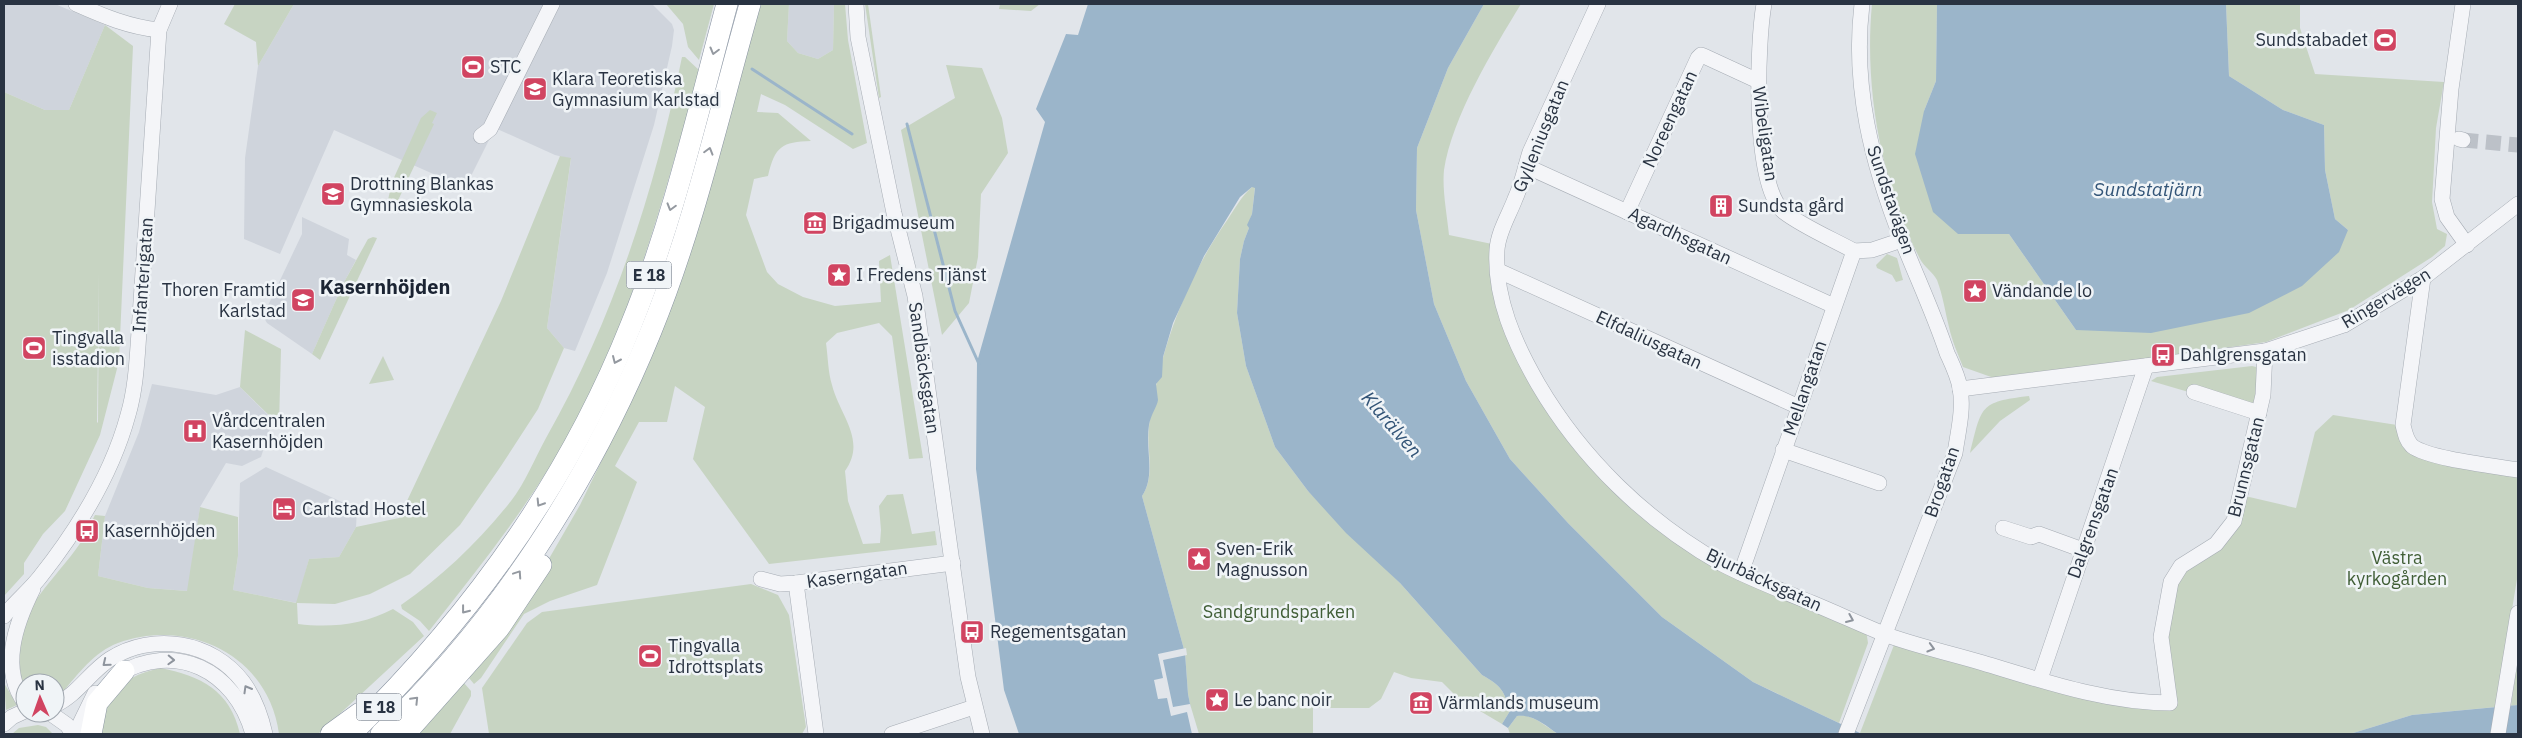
<svg xmlns="http://www.w3.org/2000/svg" width="2522" height="738" font-family="'IBM Plex Sans',sans-serif">
<style>
.built{fill:#cfd4dc}
.green{fill:#c7d4c2;fill-rule:evenodd}
.water{fill:#9bb5ca}
.pier{fill:#e1e5ea}
.lines{fill:none;stroke-linecap:round;stroke-linejoin:round}
.stream{stroke:#9bb5ca;stroke-width:3}
.minor-tunnel{stroke:#bcc1c8;stroke-width:15;stroke-dasharray:15 8;stroke-linecap:butt}
.minor-casing{stroke:#a6acb4;stroke-width:16}
.highway-casing{stroke:#8893a1;stroke-width:22}
.minor{stroke:#f4f5f8;stroke-width:15}
.highway{stroke:#fff;stroke-width:21}
.oneway{stroke:#9499a0}
.oneway2{stroke:#8e949d}
.labels{text-anchor:middle;stroke-width:5;stroke-linejoin:round;paint-order:stroke}
.shield{fill:#f0f4f7;stroke:#656d78;stroke-width:1}
.shield-label{font-size:16px;font-weight:bold;fill:#293342}
.poi-label{font-size:18px;fill:#293342;stroke:#f0f4f7;text-anchor:start}
.street-label{font-size:18px;fill:#293342;stroke:#f0f4f7}
.park-label{font-size:18px;fill:#405e36;stroke:#f0f4f7}
.water-label{font-size:19px;font-style:italic;fill:#325477;stroke:#f0f4f7}
.quarter-label{font-size:20px;font-weight:bold;fill:#1b2433;stroke:#f0f4f7}
</style>
<rect width="100%" height="100%" fill="#e1e5ea"/>
<g class="built">
<path d="M4,4H55L105,25L69,110H45L4,92Z"/>
<path d="M294,4H652L672,24L674,30L672,46L654,125L607,273L575,351L564,348L547,328L571,159L555,155L495,128L465,188L334,130L280,254L244,239L245,158L258,66Z"/>
<path d="M789,4H834L833,50L818,59L798,53L787,41Z"/>
<path d="M302,217L349,239L347,255L356,260L343,284L312,354L267,323L263,316L302,234Z"/>
<path d="M152,384L216,395L240,387L273,420L261,457L242,466L226,463L200,507L188,591L148,588L98,576L105,516L139,432Z"/>
<path d="M266,467L357,509L356,527L339,557L309,559L297,603L233,590L238,556L240,483Z"/>
</g>
<g class="green">
<path d="M235,4H294L258,66L256,42L224,24Z"/>
<path d="M666,4H714L699,60L688,47L683,24Z"/>
<path d="M761,4H789L787,41L798,53L818,59L833,50L834,4H845L848,40L867,143L853,149L785,105L761,94L757,112L778,113L811,141C782,142 775,146 768,176L754,179L746,215L767,272L778,284L803,297L835,306L881,302L879,261L890,255L923,458L909,459L892,336L879,323L837,333L826,343C828,357 828,372 832,385C840,416 867,440 845,471L848,501L863,544L880,543L881,530L879,506L887,495L903,494L912,534L935,531L937,545L769,564L693,459L705,407L675,386L667,422H639L615,466L637,482L597,585L550,601L524,614L481,678L474,684L469,678L539,576L580,505L648,366L667,315Z"/>
<path d="M865,4H868L881,97L879,98Z"/>
<path d="M1000,4H1040L1031,11L999,9Z"/>
<path d="M1484,4H1521C1493,50 1452,117 1444,170C1442,190 1447,214 1449,235L1492,244L1529,375L1668,537L1866,630L1868,643L1839,723L1753,682L1662,617L1568,523L1510,459L1466,381L1434,304L1416,210L1417,148L1448,68Z"/>
<path d="M1872,4H1937L1936,81L1924,111L1958,234H2009L2076,330L2348,230L2335,219L2325,170L2324,125L2283,110L2229,76L2226,4H2300V28L2315,74L2444,82L2436,128L2434,166L2432,202L2437,229L2447,234L2445,246L2432,257L2349,310L2266,342L2134,361L1994,378L1963,367C1958,354 1952,341 1949,327C1945,311 1943,296 1937,280C1933,272 1924,267 1920,259C1881,182 1864,89 1872,4Z"/>
<path d="M105,25L133,46L119,361L100,435L65,511L43,534L24,563V574L4,596V92L45,110H69ZM99,272L98,422L97,423Z"/>
<path d="M682,57H685L700,71C665,189 635,311 576,421C536,497 482,564 429,631L420,621L402,609L401,605C443,576 479,541 511,501C525,483 535,458 546,438C613,320 655,190 682,57Z"/>
<path d="M946,65L982,68L1002,118L1008,153L981,194L978,257L969,303L942,335L901,130L955,98Z"/>
<path d="M430,110L437,113L432,123L434,124L393,211L388,200L392,182L421,118Z"/>
<path d="M560,156L571,158L547,328L564,348L538,409L501,466L460,525L410,574L370,594L335,604L297,603L298,624C330,628 363,625 393,609L413,622L424,636L318,734H279C269,656 189,617 118,643C94,652 78,674 62,693L55,694V683H25V689C18,682 18,675 17,665C11,613 55,581 81,542C86,534 90,524 95,515L105,516L98,576L148,588L187,591L200,507L238,517V556L233,590L296,603L309,559L339,557L356,527L399,518L501,301Z"/>
<path d="M1252,187H1255L1252,214L1248,225L1249,228L1244,241L1240,259L1237,313L1246,366L1275,447L1308,491L1400,583L1482,675C1502,686 1504,691 1510,711L1502,724L1458,698L1442,682L1411,678L1394,672L1381,699L1369,708H1313V734H1196L1188,694L1185,653L1142,496C1156,475 1146,450 1149,426C1159,352 1185,280 1228,219C1236,207 1241,197 1252,187Z"/>
<path d="M373,237L377,238L320,360L312,354L343,284L368,239Z"/>
<path d="M1887,254L1897,258L1903,280L1896,282L1892,275L1877,268L1876,265Z"/>
<path d="M245,330L281,349L279,425L240,387Z"/>
<path d="M383,356L394,380L369,384Z"/>
<path d="M2252,366L2256,367L2260,373L2256,402L2248,406L2192,393L2151,381L2157,377Z"/>
<path d="M2029,396L2030,400L2000,421L1970,453C1982,406 1979,402 2029,396Z"/>
<path d="M2333,415L2397,425L2402,441L2518,476V573L2496,707L2412,715L2350,734L1860,733L1894,645L2172,706L2168,662L2169,623L2178,582L2245,496L2296,508L2315,432Z"/>
<path d="M751,584L778,595L789,615L806,727L802,734H489L482,688L527,623L542,612Z"/>
<path d="M2518,652V705L2511,706Z"/>
<path d="M160,668C201,676 230,690 240,734H100C101,726 100,714 104,707C116,683 135,674 160,668Z"/>
<path d="M4,683L17,705L6,710Z"/>
<path d="M464,683L471,691V696L450,734H415Z"/>
<path d="M1525,715L1537,720L1558,734H1510L1508,728L1517,716Z"/>
<path d="M38,725L46,727L53,734H12L19,728Z"/>
</g>
<g class="water">
<path d="M1088,4H1484L1448,68L1417,148L1416,210L1434,304L1466,381L1510,459L1568,523L1662,617L1753,682L1862,734H1558C1545,725 1533,714 1517,716L1508,728L1502,724L1510,711C1504,691 1502,686 1482,675L1400,583L1346,533L1308,491L1275,447L1246,366L1237,313L1240,259L1244,241L1249,228L1247,225L1252,214L1255,188L1252,187L1240,197L1204,256L1173,323L1163,357L1162,377L1156,384L1158,400C1157,407 1151,414 1149,425C1145,450 1156,475 1142,496L1185,653L1188,694L1196,734H1019L1004,690L976,469L977,362L1045,122L1036,109L1066,34L1078,35Z"/>
<path d="M1937,4H2226L2229,76L2283,110L2324,125L2325,170L2335,219L2348,230L2339,252L2302,286L2249,313L2151,333L2076,330L2009,234H1958L1933,212L1915,154L1924,111L1936,81Z"/>
<path d="M2518,705V734H2350L2412,715Z"/>
</g>
<path class="pier" d="M1186,648L1187,655L1163,660L1173,707L1190,704L1199,734H1192L1187,712L1171,716L1167,698L1158,699L1154,680L1163,678L1158,654Z"/>
<g class="lines">
<g class="stream">
<path d="M752,69L852,134"/>
<path d="M907,124L955,311L979,364"/>
</g>
<path class="minor-tunnel" d="M2463,140L2518,145"/>
<defs>
<g id="minor">
<path d="M76,4C103,16 129,27 159,30"/>
<path d="M856,4L858,37L894,213L915,296L968,677L982,734"/>
<path d="M1598,4L1530,152C1525,168 1522,184 1515,199C1509,215 1498,232 1497,250C1494,298 1515,344 1538,384C1582,459 1646,521 1722,564C1751,579 1782,591 1812,603C1836,613 1860,624 1884,634C1916,646 1950,653 1983,663C2043,681 2107,703 2170,703L2161,637L2171,582L2181,566L2216,544L2234,521L2263,395L2265,351"/>
<path d="M1764,4C1757,43 1752,186 1784,212C1802,226 1834,240 1854,251"/>
<path d="M2463,4L2451,89L2442,199L2447,217L2467,245"/>
<path d="M481,136L490,129L552,4"/>
<path d="M2459,139L2463,140"/>
<path d="M1526,166L1834,306"/>
<path d="M1627,212L1698,58L1701,55L1706,57L1758,81"/>
<path d="M1854,251L1872,250L1902,240"/>
<path d="M1499,271L1799,407"/>
<path d="M2423,278L2403,425C2405,433 2406,440 2412,446C2429,459 2495,466 2518,470"/>
<path d="M1960,389L2265,351L2344,325L2423,278L2518,204"/>
<path d="M2194,392L2259,413"/>
<path d="M1783,450L1879,483"/>
<path d="M2003,528L2031,537L2039,534L2083,550"/>
<path d="M1741,573L1854,251"/>
<path d="M761,579L780,584L796,583L953,563"/>
<path d="M796,583L816,734"/>
<path d="M4,616C15,602 29,591 40,577C78,529 112,474 128,415C136,388 137,359 139,332L159,30L170,4"/>
<path d="M117,675C175,640 235,670 253,734"/>
<path d="M2040,679L2146,366"/>
<path d="M25,703C0,669 15,625 33,589"/>
<path d="M55,705C77,695 90,672 110,659C153,632 212,641 243,682C254,697 261,716 265,734"/>
<path d="M50,713L67,725L73,734"/>
<path d="M4,724L12,717L25,711"/>
<path d="M75,734L95,693"/>
<path d="M892,734L974,707"/>
<path d="M1846,734L1955,453C1958,432 1964,409 1960,388C1958,376 1952,364 1947,353C1934,314 1917,278 1902,240C1872,164 1852,86 1862,4"/>
<path d="M2498,734L2518,613"/>
</g>
<g id="highway">
<path d="M91,734L97,703L124,671"/>
<path d="M331,734L360,713"/>
<path d="M351,734C471,617 569,481 631,325C673,222 698,111 727,4"/>
<path d="M381,734C498,623 590,481 651,331C694,226 719,113 750,4"/>
<path d="M405,734L499,628L541,565"/>
</g>
</defs>
<use href="#minor" class="minor-casing"/>
<use href="#highway" class="highway-casing"/>
<use href="#minor" class="minor"/>
<use href="#highway" class="highway"/>
</g>
<defs><path id="oneway-chevron" d="M-2-3.5L2.5 0L-2 3.5" fill="none" stroke-width="1.6" stroke-linecap="round" stroke-linejoin="round" transform="scale(1.25)"/></defs>
<g class="oneway">
<use href="#oneway-chevron" transform="translate(714 51) rotate(105)"/>
<use href="#oneway-chevron" transform="translate(709 151) rotate(-74)"/>
<use href="#oneway-chevron" transform="translate(671 207) rotate(106)"/>
<use href="#oneway-chevron" transform="translate(616 360) rotate(114)"/>
<use href="#oneway-chevron" transform="translate(540 503) rotate(122)"/>
<use href="#oneway-chevron" transform="translate(518 574) rotate(-56)"/>
<use href="#oneway-chevron" transform="translate(465 610) rotate(128)"/>
<use href="#oneway-chevron" transform="translate(415 700) rotate(-46)"/>
</g>
<g class="oneway2">
<use href="#oneway-chevron" transform="translate(1850 619) rotate(23)"/>
<use href="#oneway-chevron" transform="translate(1931 648) rotate(16)"/>
<use href="#oneway-chevron" transform="translate(171 660) rotate(2)"/>
<use href="#oneway-chevron" transform="translate(106 663) rotate(141)"/>
<use href="#oneway-chevron" transform="translate(247 689) rotate(-120)"/>
</g>
<defs>
<symbol id="stadium-square" viewBox="-11 -11 22 22"><rect x="-9" y="-9" width="18" height="18" rx="4" fill="#d14461" stroke="#f0f4f7"/><path d="M0-5a6.5 5 0 1 0 0 10a6.5 5 0 1 0 0-10ZM-3.5-1.8h7v3.6h-7Z" fill="#fff"/></symbol>
<symbol id="school-square" viewBox="-11 -11 22 22"><rect x="-9" y="-9" width="18" height="18" rx="4" fill="#d14461" stroke="#f0f4f7"/><path d="M0-5L7-2L0 1L-7-2ZM-4 1L0 2.5L4 1V4Q0 6-4 4Z" fill="#fff"/></symbol>
<symbol id="building-square" viewBox="-11 -11 22 22"><rect x="-9" y="-9" width="18" height="18" rx="4" fill="#d14461" stroke="#f0f4f7"/><path d="M-4-6H4V6H1V3H-1V6H-4ZM-2.5-4.3h1.7v1.8h-1.7ZM.8-4.3h1.7v1.8H.8ZM-2.5-1h1.7V.8h-1.7ZM.8-1h1.7V.8H.8Z" fill="#fff"/></symbol>
<symbol id="museum-square" viewBox="-11 -11 22 22"><rect x="-9" y="-9" width="18" height="18" rx="4" fill="#d14461" stroke="#f0f4f7"/><path d="M0-6L6-3V-2H-6V-3ZM-5-1h2V3h-2ZM-1-1h2V3h-2ZM3-1h2V3H3ZM-6 4H6V6H-6Z" fill="#fff"/></symbol>
<symbol id="sight-square" viewBox="-11 -11 22 22"><rect x="-9" y="-9" width="18" height="18" rx="4" fill="#d14461" stroke="#f0f4f7"/><path d="M0-6L1.8-2.2L6-1.7L2.9 1.2L3.7 5.4L0 3.3L-3.7 5.4L-2.9 1.2L-6-1.7L-1.8-2.2Z" fill="#fff"/></symbol>
<symbol id="bus-square" viewBox="-11 -11 22 22"><rect x="-9" y="-9" width="18" height="18" rx="4" fill="#d14461" stroke="#f0f4f7"/><path d="M-5-6H5V4H4V6H2V4H-2V6H-4V4H-5ZM-3.5-4V0h7V-4ZM-3.5 1.2v1.5H-2V1.2ZM2 1.2v1.5H3.5V1.2Z" fill="#fff"/></symbol>
<symbol id="hospital-square" viewBox="-11 -11 22 22"><rect x="-9" y="-9" width="18" height="18" rx="4" fill="#d14461" stroke="#f0f4f7"/><path d="M-5-5h3v3.5h4V-5h3V5h-3V1.5h-4V5h-3Z" fill="#fff"/></symbol>
<symbol id="hotel-square" viewBox="-11 -11 22 22"><rect x="-9" y="-9" width="18" height="18" rx="4" fill="#d14461" stroke="#f0f4f7"/><path d="M-6-4.5h1.5V1H6V5H4.5V3h-9V5H-6ZM-4 0a1.8 1.8 0 1 1 3.6 0ZM.5 0V-2.5h3Q6-2.5 6 0Z" fill="#fff"/></symbol>
</defs>
<g fill-rule="evenodd">
<use href="#stadium-square" x="2371" y="26" width="28" height="28"/>
<use href="#stadium-square" x="459" y="53" width="28" height="28"/>
<use href="#school-square" x="521" y="75" width="28" height="28"/>
<use href="#school-square" x="319" y="180" width="28" height="28"/>
<use href="#building-square" x="1707" y="192" width="28" height="28"/>
<use href="#museum-square" x="801" y="209" width="28" height="28"/>
<use href="#sight-square" x="825" y="261" width="28" height="28"/>
<use href="#sight-square" x="1961" y="277" width="28" height="28"/>
<use href="#school-square" x="289" y="286" width="28" height="28"/>
<use href="#stadium-square" x="20" y="334" width="28" height="28"/>
<use href="#bus-square" x="2149" y="341" width="28" height="28"/>
<use href="#hospital-square" x="181" y="417" width="28" height="28"/>
<use href="#hotel-square" x="270" y="495" width="28" height="28"/>
<use href="#bus-square" x="73" y="517" width="28" height="28"/>
<use href="#sight-square" x="1185" y="545" width="28" height="28"/>
<use href="#bus-square" x="958" y="618" width="28" height="28"/>
<use href="#stadium-square" x="636" y="642" width="28" height="28"/>
<use href="#sight-square" x="1203" y="686" width="28" height="28"/>
<use href="#museum-square" x="1407" y="689" width="28" height="28"/>
</g>
<g class="labels">
<g class="shield">
<rect x="626.5" y="261.5" width="45" height="27" rx="4"/>
<rect x="356.5" y="693.5" width="45" height="27" rx="4"/>
</g>
<g class="shield-label">
<text x="649" y="281">E 18</text>
<text x="379" y="713">E 18</text>
</g>
<g class="poi-label">
<text x="2368" y="46" text-anchor="end">Sundstabadet</text>
<text x="490" y="73">STC</text>
<text x="552" y="85">Klara Teoretiska<tspan x="552" dy="21">Gymnasium Karlstad</tspan></text>
<text x="350" y="190">Drottning Blankas<tspan x="350" dy="21">Gymnasieskola</tspan></text>
<text x="1738" y="212">Sundsta gård</text>
<text x="832" y="229">Brigadmuseum</text>
<text x="856" y="281">I Fredens Tjänst</text>
<text x="286" y="296" text-anchor="end">Thoren Framtid<tspan x="286" dy="21">Karlstad</tspan></text>
<text x="1992" y="297">Vändande lo</text>
<text x="52" y="344">Tingvalla<tspan x="52" dy="21">isstadion</tspan></text>
<text x="2180" y="361">Dahlgrensgatan</text>
<text x="212" y="427">Vårdcentralen<tspan x="212" dy="21">Kasernhöjden</tspan></text>
<text x="302" y="515">Carlstad Hostel</text>
<text x="104" y="537">Kasernhöjden</text>
<text x="1216" y="555">Sven-Erik<tspan x="1216" dy="21">Magnusson</tspan></text>
<text x="990" y="638">Regementsgatan</text>
<text x="668" y="652">Tingvalla<tspan x="668" dy="21">Idrottsplats</tspan></text>
<text x="1234" y="706">Le banc noir</text>
<text x="1438" y="709">Värmlands museum</text>
</g>
<g class="street-label">
<text transform="translate(1670 119) rotate(-65)" y="6">Noreengatan</text>
<text transform="translate(1765 134) rotate(82)" y="6">Wibeligatan</text>
<text transform="translate(1541 136) rotate(-68)" y="6">Gylleniusgatan</text>
<text transform="translate(1891 200) rotate(71)" y="6">Sundstavägen</text>
<text transform="translate(1680 236) rotate(25)" y="6">Agardhsgatan</text>
<text transform="translate(143 275) rotate(-86)" y="6">Infanterigatan</text>
<text transform="translate(2386 298) rotate(-31)" y="6">Ringervägen</text>
<text transform="translate(1649 340) rotate(25)" y="6">Elfdaliusgatan</text>
<text transform="translate(924 368) rotate(82)" y="6">Sandbäcksgatan</text>
<text transform="translate(1805 388) rotate(-71)" y="6">Mellangatan</text>
<text transform="translate(2246 467) rotate(-76)" y="6">Brunnsgatan</text>
<text transform="translate(1942 482) rotate(-71)" y="6">Brogatan</text>
<text transform="translate(2093 523) rotate(-70)" y="6">Dalgrensgatan</text>
<text transform="translate(857 575) rotate(-8)" y="6">Kaserngatan</text>
<text transform="translate(1764 580) rotate(25)" y="6">Bjurbäcksgatan</text>
</g>
<g class="park-label">
<text x="2397" y="564">Västra<tspan x="2397" dy="21">kyrkogården</tspan></text>
<text x="1279" y="618">Sandgrundsparken</text>
</g>
<g class="water-label">
<text x="2148" y="196">Sundstatjärn</text>
<text transform="translate(1392 424) rotate(49)" y="7">Klarälven</text>
</g>
<g class="quarter-label">
<text x="385" y="294">Kasernhöjden</text>
</g>
</g>
<rect width="2522" height="738" fill="none" stroke="#293342" stroke-width="10"/>
<g transform="translate(40 698) rotate(358)"><circle r="24" fill="#f0f4f7" stroke="#a0a7af"/>
<path d="M0-4L9 19L0 12L-9 19Z" fill="#d14461"/>
<text y="-8" font-size="14" font-weight="bold" text-anchor="middle" fill="#293342">N</text>
</g>
</svg>
